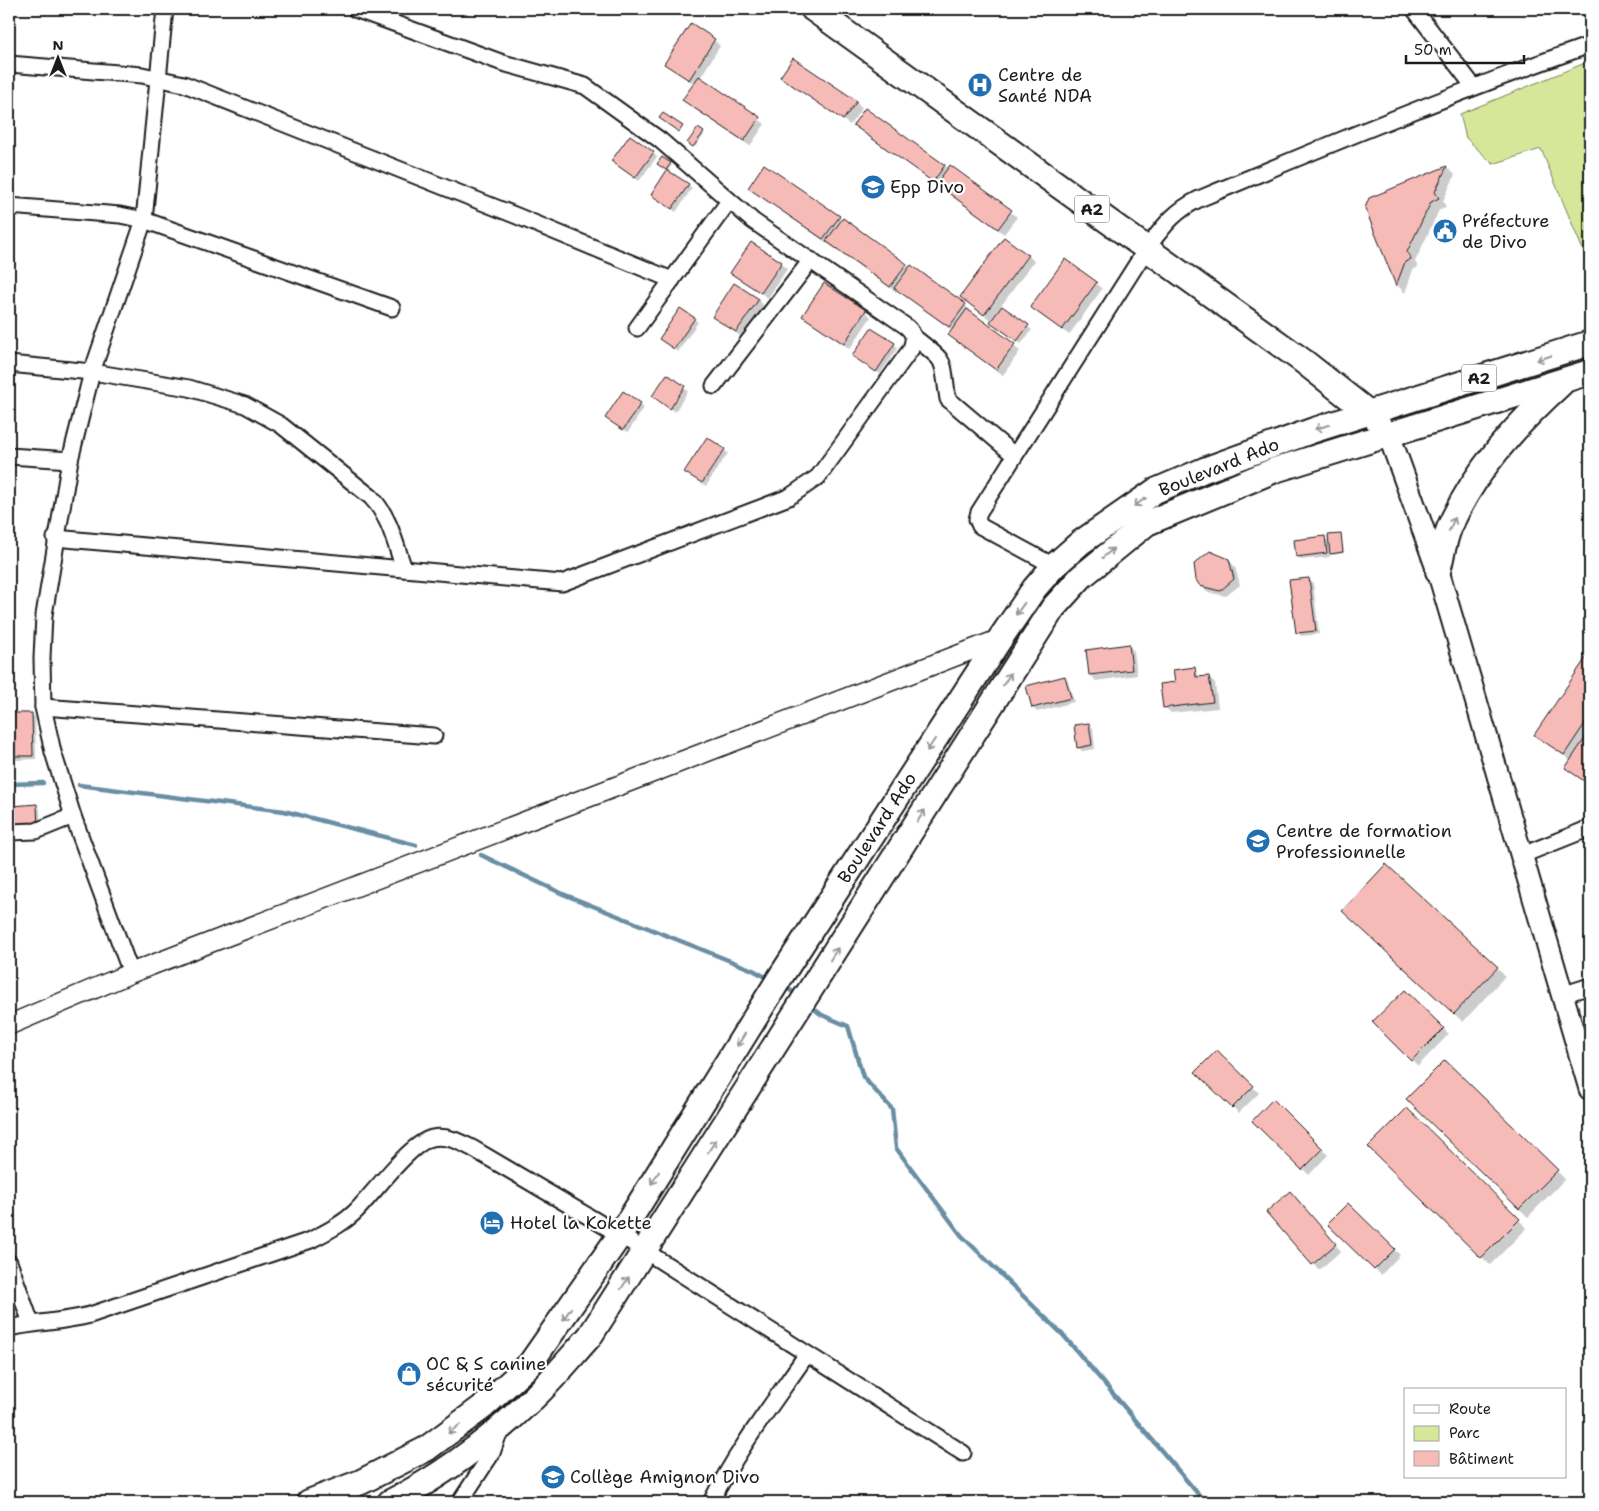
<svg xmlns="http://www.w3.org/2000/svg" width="1599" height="1511" font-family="'Shantell Sans',sans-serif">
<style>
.green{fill:#d6e79a;stroke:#79825b}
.shadow{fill:#0003}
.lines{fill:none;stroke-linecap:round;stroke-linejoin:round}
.stream{stroke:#698ea4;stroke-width:4.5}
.building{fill:#f7bbb7;stroke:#1c1c1c}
.minor-casing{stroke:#1c1c1c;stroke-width:19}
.tertiary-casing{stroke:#1c1c1c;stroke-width:22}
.secondary-casing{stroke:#1c1c1c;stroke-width:25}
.primary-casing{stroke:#1c1c1c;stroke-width:28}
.minor{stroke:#fff;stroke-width:15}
.tertiary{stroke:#fff;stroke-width:19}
.secondary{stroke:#fff;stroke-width:21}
.primary{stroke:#fff;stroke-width:24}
.oneway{stroke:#999}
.labels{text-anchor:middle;stroke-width:4.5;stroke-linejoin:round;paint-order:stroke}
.shield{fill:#fff;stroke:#606060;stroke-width:1}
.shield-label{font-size:16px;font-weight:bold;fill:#1c1c1c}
.poi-label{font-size:18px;fill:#1c1c1c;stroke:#fff;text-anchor:start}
.street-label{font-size:18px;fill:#1c1c1c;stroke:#fff}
</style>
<rect width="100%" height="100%" fill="#fff"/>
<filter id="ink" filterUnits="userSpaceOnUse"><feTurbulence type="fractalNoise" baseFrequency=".02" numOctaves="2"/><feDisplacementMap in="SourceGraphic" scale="10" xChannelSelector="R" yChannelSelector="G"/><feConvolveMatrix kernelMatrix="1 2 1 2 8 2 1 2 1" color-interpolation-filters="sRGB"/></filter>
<g filter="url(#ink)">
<path class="green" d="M1590,61V267L1541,149L1493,164L1466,138L1460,114Z"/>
<g class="shadow">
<path d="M714,40L720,46L700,78L765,124L750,146L690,106L684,100L694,84L666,64Z"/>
<path d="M781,76L856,102L862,108L850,125Z"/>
<path d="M854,125L945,166L1017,217L1004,234Z"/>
<path d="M698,130L704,135L695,147L689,142Z"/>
<path d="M653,153L657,157L639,181L616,165Z"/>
<path d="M670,164L672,165L668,170L660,165Z"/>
<path d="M1447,167L1455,175L1443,201L1446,207L1439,210L1415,262L1418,267L1413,270L1405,293L1397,285L1367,208L1370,199Z"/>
<path d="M688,185L692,188L676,212L652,195Z"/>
<path d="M749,188L839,217L965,305L971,311L970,313L1020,351L1003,375L956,341L953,331L898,290L896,292Z"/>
<path d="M1028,255L1034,261L1001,306L1032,330L1021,344L961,297Z"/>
<path d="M781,263L787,269L768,298L732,273Z"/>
<path d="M1096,283L1102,289L1069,335L1038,312Z"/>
<path d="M758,300L764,306L743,338L713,317Z"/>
<path d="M865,311L871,317L850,349L803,316Z"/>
<path d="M694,319L698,322L678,352L661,339Z"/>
<path d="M894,344L898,348L880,374L858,360Z"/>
<path d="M667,375L688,391L675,412L653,396Z"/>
<path d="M640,404L644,408L628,432L611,422Z"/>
<path d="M724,450L728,453L706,486L690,475Z"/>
<path d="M1340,535L1344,553L1333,555L1329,551L1330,557L1301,560L1298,556L1324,537L1330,543Z"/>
<path d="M1229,560L1235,567L1240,585L1226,596L1207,592L1201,586Z"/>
<path d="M1309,579L1313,583L1319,634L1301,636L1298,632Z"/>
<path d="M1128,645L1134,651L1137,675L1096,681L1090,674Z"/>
<path d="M1590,654V786L1567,768L1571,761L1536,734Z"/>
<path d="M1194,669L1201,678L1209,677L1215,683L1218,708L1171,713L1165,707L1176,683Z"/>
<path d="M1065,677L1068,681L1074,702L1037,712L1033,708L1028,687Z"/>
<path d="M9,712L10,715L32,714L35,718L36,759L16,760L12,756V735H9Z"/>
<path d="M1089,725L1093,728L1095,749L1082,751L1078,747Z"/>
<path d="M36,806L40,809L41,832L18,833Z"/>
<path d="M1352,919L1497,968L1505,976L1463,1022Z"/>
<path d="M1405,991L1449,1034L1418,1066L1374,1022Z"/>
<path d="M1217,1052L1259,1093L1239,1113L1197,1072Z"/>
<path d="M1445,1062L1565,1179L1528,1217L1408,1099Z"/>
<path d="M1273,1101L1328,1155L1309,1175L1254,1121Z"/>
<path d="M1407,1110L1527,1228L1490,1265L1370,1147Z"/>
<path d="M1296,1199L1341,1251L1319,1270L1268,1212Z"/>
<path d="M1348,1205L1400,1255L1381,1275L1329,1224Z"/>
</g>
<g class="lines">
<g class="stream">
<path d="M9,784L43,783"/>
<path d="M79,785L284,811L416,845"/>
<path d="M481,855L563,894L753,970L769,979"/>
<path d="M783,986L798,995"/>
<path d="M809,1005L822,1015L848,1026L863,1077L892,1109L896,1148L961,1235L1064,1336L1205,1502"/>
</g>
</g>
<g class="building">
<path d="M691,23L715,39L689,80L664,64Z"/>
<path d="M793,58L857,101L843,120L780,77Z"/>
<path d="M699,76L760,117L744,141L682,100Z"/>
<path d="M865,108L945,165L933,182L853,125Z"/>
<path d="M663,113L683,126L679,132L659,118Z"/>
<path d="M698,128L704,132L693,147L687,143Z"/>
<path d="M630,135L654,152L635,178L611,161Z"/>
<path d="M662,157L671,163L666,170L657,164Z"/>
<path d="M764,164L840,216L823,239L748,188Z"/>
<path d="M950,165L1012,210L998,229L936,184Z"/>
<path d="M1447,166L1435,192L1439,198L1431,202L1407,252L1411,259L1405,262L1396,286L1365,208L1369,198Z"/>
<path d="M667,170L689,184L672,209L651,195Z"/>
<path d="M843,218L907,264L890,287L826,241Z"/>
<path d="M1004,237L1028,255L984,315L960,297Z"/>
<path d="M751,242L782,262L761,293L730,273Z"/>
<path d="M1065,259L1097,282L1062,330L1030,307Z"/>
<path d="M911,265L966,304L949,327L894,288Z"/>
<path d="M734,283L759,299L736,332L712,317Z"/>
<path d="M824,283L866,310L844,344L802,316Z"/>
<path d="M1002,306L1029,325L1017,341L990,322Z"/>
<path d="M680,308L695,318L674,349L659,339Z"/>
<path d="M967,309L1015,344L996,370L948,335Z"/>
<path d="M871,328L895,343L876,372L852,356Z"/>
<path d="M667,374L685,386L670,409L652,396Z"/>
<path d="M623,391L641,403L623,430L605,418Z"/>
<path d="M707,437L725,449L702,483L684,472Z"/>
<path d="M1341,534L1343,552L1330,554L1328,535Z"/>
<path d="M1325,536L1327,553L1296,557L1294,540Z"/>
<path d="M1210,551L1229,559L1234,579L1220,591L1200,586L1196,580L1194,564Z"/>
<path d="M1309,578L1316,631L1296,633L1289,580Z"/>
<path d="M1129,644L1132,670L1089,675L1086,650Z"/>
<path d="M1590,652V716L1564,755L1534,735Z"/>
<path d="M1195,667L1196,677L1209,676L1213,702L1163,708L1160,684L1175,682L1173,670Z"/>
<path d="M1065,676L1071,698L1032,708L1026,686Z"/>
<path d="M10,713H32L33,756H11Z"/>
<path d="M1089,723L1092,745L1077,748L1074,725Z"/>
<path d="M1590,731V785L1565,768Z"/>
<path d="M37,804L38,829L13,830L12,806Z"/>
<path d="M1386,864L1498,967L1454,1014L1342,911Z"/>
<path d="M1405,990L1444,1028L1411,1061L1372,1022Z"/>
<path d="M1217,1050L1254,1086L1232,1108L1195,1072Z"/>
<path d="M1445,1060L1558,1170L1519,1209L1406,1099Z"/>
<path d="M1273,1099L1323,1149L1302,1170L1252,1121Z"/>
<path d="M1407,1108L1520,1219L1481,1258L1368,1147Z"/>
<path d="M1290,1191L1336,1244L1312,1265L1266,1212Z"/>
<path d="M1348,1203L1395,1249L1374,1270L1327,1224Z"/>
</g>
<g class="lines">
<defs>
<g id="minor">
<path d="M1414,9L1474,87"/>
<path d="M9,64L142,75L184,84L517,216L672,280"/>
<path d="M9,206L120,215L144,220L392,308"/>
<path d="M637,328L729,201"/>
<path d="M915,338C950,365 941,358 948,399L1014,455"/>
<path d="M9,364L92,372L189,388L245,405L281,425L371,497C390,517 395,543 404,569"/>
<path d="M714,386L811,260"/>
<path d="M9,456L70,460"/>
<path d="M55,538L562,583L789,497L818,477L911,349C914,339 915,334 907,327L753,221L660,140L585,86L503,63L355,9"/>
<path d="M1054,566L980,526L977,519L979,512L1147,248C1164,226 1173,212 1199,199C1328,145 1458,91 1590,45"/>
<path d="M43,707L434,736"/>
<path d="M9,832L36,831L73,816"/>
<path d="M1520,856L1590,828"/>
<path d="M131,973L73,816L53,752L43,707L42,658L44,615L70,460L92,372L144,220L165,9"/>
<path d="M1562,995L1590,986"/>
<path d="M9,1262L31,1323"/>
<path d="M9,1328C36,1322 63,1322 90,1315L311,1240C326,1232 343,1224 356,1211C373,1194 410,1143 432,1138C447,1135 460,1142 472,1148L620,1235L963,1453"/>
<path d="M460,1502L492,1453L500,1430"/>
<path d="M711,1502C737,1450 774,1402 807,1354"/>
</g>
<path id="tertiary" d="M9,1025L131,973L1000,639"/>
<path id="secondary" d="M1369,413L1389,435L1438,571L1590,1089"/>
<g id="primary">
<path d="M813,9L1303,361L1369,413"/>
<path d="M1438,571C1442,556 1444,540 1450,526C1475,470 1516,425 1561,384"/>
<path d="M309,1502L361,1482L426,1449L484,1406L530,1364L620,1235L781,976L1000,639L1034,589L1054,566L1080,543L1155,491L1204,470L1314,430L1590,343"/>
<path d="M390,1502C441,1477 489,1440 530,1401C551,1382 570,1358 590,1336L1053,608L1081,577L1147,523L1275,470L1590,372"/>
</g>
</defs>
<use href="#minor" class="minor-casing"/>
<use href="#tertiary" class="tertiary-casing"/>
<use href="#secondary" class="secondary-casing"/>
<use href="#primary" class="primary-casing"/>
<use href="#minor" class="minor"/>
<use href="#tertiary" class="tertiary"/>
<use href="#secondary" class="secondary"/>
<use href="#primary" class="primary"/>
</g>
<defs><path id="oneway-shaft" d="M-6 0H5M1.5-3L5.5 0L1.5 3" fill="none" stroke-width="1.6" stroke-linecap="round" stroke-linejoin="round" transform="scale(1.25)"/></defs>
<g class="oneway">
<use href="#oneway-shaft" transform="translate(1544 358) rotate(163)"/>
<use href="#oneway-shaft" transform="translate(1322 427) rotate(162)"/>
<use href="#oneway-shaft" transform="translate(1140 502) rotate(146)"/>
<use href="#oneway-shaft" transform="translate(1452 524) rotate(-66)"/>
<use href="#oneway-shaft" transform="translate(1108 553) rotate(-41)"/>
<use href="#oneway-shaft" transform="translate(1020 609) rotate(125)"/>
<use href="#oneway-shaft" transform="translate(1007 679) rotate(-58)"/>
<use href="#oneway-shaft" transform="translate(931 745) rotate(123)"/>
<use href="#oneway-shaft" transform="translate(921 816) rotate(-58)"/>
<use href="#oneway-shaft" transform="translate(834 954) rotate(-58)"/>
<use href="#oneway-shaft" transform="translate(741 1040) rotate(122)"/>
<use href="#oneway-shaft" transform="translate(712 1146) rotate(-58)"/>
<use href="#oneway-shaft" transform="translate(655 1178) rotate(122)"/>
<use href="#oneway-shaft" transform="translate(625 1283) rotate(-57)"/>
<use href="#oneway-shaft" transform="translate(567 1314) rotate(124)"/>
<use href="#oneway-shaft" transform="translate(454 1429) rotate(143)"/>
</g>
</g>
<defs>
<symbol id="hospital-disc" viewBox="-11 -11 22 22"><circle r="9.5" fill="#1f6fb2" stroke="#fff"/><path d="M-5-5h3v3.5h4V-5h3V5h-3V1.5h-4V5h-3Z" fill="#fff"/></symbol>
<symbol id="school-disc" viewBox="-11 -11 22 22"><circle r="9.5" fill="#1f6fb2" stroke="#fff"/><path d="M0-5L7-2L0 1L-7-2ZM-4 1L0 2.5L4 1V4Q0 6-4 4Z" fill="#fff"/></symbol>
<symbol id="civic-disc" viewBox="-11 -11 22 22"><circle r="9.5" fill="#1f6fb2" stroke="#fff"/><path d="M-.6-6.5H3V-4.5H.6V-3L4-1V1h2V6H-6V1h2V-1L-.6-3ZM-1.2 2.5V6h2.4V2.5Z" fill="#fff"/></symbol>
<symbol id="hotel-disc" viewBox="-11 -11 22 22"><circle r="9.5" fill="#1f6fb2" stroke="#fff"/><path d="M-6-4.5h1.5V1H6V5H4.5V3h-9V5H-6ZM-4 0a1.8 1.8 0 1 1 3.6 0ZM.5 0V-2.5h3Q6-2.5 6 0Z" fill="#fff"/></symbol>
<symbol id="shop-disc" viewBox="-11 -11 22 22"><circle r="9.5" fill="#1f6fb2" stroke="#fff"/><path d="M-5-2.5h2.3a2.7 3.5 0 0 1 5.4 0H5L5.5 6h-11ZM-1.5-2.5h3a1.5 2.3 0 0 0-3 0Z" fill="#fff"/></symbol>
<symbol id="university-disc" viewBox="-11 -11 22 22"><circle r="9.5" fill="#1f6fb2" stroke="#fff"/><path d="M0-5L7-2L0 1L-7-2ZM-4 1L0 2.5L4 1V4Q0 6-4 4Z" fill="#fff"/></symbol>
</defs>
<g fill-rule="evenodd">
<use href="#hospital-disc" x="966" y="71" width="28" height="28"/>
<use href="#school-disc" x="859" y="173" width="28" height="28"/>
<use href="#civic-disc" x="1431" y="217" width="28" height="28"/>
<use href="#school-disc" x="1244" y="827" width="28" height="28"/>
<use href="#hotel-disc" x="478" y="1209" width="28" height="28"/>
<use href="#shop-disc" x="395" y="1360" width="28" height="28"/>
<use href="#university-disc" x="539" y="1463" width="28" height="28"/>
</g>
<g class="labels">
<g class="shield">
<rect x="1074.5" y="195.5" width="35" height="27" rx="4"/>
<rect x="1461.5" y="364.5" width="35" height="27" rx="4"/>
</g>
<g class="shield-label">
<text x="1092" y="215">A2</text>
<text x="1479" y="384">A2</text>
</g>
<g class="poi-label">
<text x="998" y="81">Centre de<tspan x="998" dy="21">Santé NDA</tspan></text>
<text x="890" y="193">Epp Divo</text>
<text x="1462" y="227">Préfecture<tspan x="1462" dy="21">de Divo</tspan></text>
<text x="1276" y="837">Centre de formation<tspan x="1276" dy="21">Professionnelle</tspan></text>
<text x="510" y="1229">Hotel la Kokette</text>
<text x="426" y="1370">OC &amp; S canine<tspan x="426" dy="21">sécurité</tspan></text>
<text x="570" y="1483">Collège Amignon Divo</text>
</g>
<g class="street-label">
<text transform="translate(1219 467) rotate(-22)" y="6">Boulevard Ado</text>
<text transform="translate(877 828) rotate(-57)" y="6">Boulevard Ado</text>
</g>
</g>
<rect width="1599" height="1511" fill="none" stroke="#fff" stroke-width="30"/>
<rect x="15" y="15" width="1569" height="1481" fill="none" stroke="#1c1c1c" stroke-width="2" filter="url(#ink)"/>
<rect x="1404" y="1388" width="162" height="90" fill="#ffffff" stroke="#a4a4a4"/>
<rect x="1414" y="1405" width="25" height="8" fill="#ffffff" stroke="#a4a4a4"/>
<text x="1449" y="1414" font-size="15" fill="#1c1c1c">Route</text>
<rect x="1414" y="1426" width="25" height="15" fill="#d6e79a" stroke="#a4a4a4"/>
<text x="1449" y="1438" font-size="15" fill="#1c1c1c">Parc</text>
<rect x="1414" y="1451" width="25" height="15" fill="#f7bbb7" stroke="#a4a4a4"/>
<text x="1449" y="1464" font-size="15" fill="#1c1c1c">Bâtiment</text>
<g transform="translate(58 58)" stroke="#ffffff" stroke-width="4" paint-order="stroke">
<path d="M0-4L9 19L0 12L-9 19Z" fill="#1c1c1c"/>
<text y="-8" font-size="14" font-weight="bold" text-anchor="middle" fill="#1c1c1c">N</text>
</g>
<path d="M1406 55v8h118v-8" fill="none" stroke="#1c1c1c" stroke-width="2.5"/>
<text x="1414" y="55" font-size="15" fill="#1c1c1c" stroke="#ffffff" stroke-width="4" paint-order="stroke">50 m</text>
</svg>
